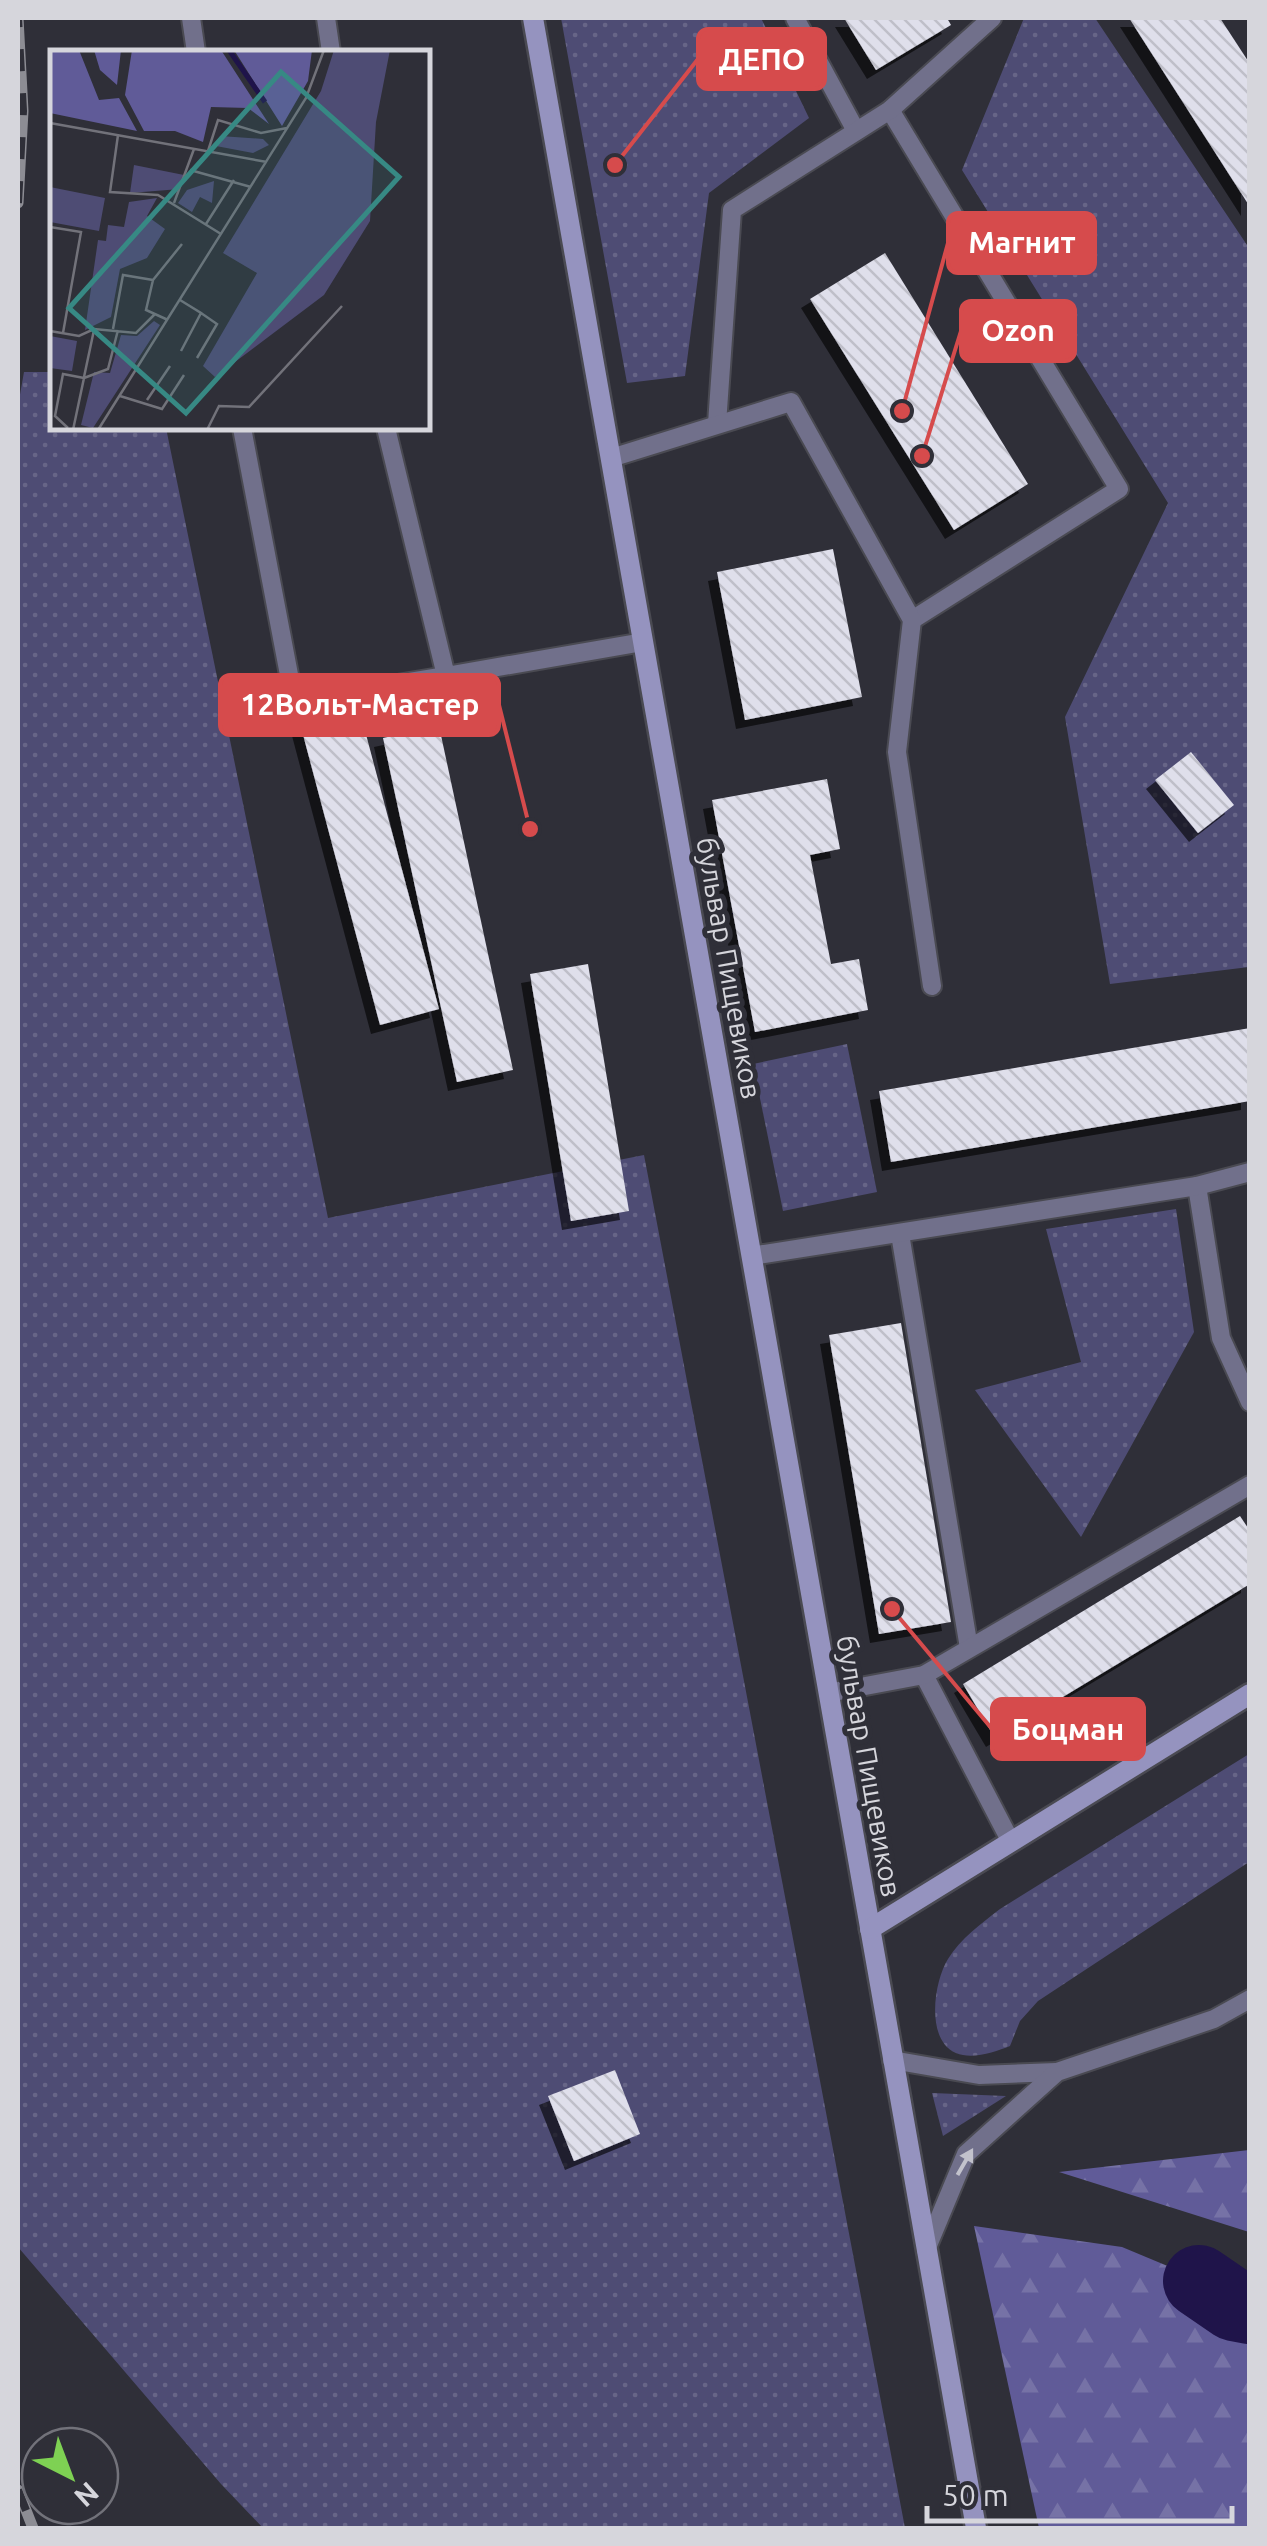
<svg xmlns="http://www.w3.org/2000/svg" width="1267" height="2546" font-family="Ubuntu,sans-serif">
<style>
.grass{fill:url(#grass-dots)}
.forest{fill:url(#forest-firs)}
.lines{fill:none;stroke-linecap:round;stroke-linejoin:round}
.river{stroke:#1f144a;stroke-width:72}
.building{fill:url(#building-back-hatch);filter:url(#shadow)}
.lane-casing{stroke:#4a4a52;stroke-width:22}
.secondary-casing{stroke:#4a4a52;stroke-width:25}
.lane{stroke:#71708b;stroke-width:18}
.secondary{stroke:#9593bf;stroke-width:20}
.rail-casing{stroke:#8d8d94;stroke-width:11}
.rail{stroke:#2f2f38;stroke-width:8;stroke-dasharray:22;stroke-linecap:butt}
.oneway{fill:#c2c2cc}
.labels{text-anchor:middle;stroke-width:10;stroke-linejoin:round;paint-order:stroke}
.street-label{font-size:28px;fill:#d6d6dc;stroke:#2f2f38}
.inset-river{fill:none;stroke:#1f144a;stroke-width:5}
.inset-road{fill:none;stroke:#72727a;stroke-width:2.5}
.view{fill:#378984;fill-opacity:0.15;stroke:#378984;stroke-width:5}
.inset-edge{fill:none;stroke:#d6d6dc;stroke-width:5}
.leader{fill:none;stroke:#d64b4c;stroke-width:4}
.callout-dot{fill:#d64b4c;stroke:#2f2f38;stroke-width:4}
.callout{fill:#d64b4c;stroke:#d64b4c;stroke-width:4}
.callout-label{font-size:30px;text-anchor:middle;font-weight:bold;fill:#fff}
</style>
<defs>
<pattern id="grass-dots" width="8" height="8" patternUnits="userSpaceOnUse" patternTransform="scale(2.5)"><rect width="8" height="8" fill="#4e4c74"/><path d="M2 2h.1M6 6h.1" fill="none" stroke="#676587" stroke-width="1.8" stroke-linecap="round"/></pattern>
<pattern id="forest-firs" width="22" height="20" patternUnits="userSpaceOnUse" patternTransform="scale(2.5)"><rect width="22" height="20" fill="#605b98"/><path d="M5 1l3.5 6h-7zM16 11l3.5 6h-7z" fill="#7672a6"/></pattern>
<pattern id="building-back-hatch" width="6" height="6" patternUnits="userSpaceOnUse" patternTransform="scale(2.5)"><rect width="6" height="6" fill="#dfdfeb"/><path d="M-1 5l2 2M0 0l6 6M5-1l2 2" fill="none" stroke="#bfbfc9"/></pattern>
<filter id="shadow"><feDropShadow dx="-9" dy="9" stdDeviation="0" flood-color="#0009"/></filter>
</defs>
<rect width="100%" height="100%" fill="#2f2f38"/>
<g class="grass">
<path d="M561,18H761L809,118L709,193L685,376L627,383Z"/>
<path d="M1024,18H1095L1249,248V967L1110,984L1065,717L1168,503L962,170Z"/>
<path d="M24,372H52V428H166L328,1218L644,1155L905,2528H263L221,2484L18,2247V406Z"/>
<path d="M847,1044L877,1192L783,1211L753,1064Z"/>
<path d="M1176,1209L1194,1332L1081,1537L975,1390L1081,1362L1046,1229Z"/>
<path d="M1249,1754V1862L1038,2001L1020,2021L1010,2046C995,2052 972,2060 956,2053C925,2040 934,1981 948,1959C960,1939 982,1923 1000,1909Z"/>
<path d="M932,2093L1006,2096L943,2136Z"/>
</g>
<g class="forest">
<path d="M1249,2150V2232L1059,2172Z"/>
<path d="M974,2226L1122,2247L1249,2300V2528H1039Z"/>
</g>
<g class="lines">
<path class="river" d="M1199,2281L1234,2305L1250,2308"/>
</g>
<g class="building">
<path d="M844,18H947L951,25L876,70Z"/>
<path d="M1129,18H1220L1250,64V207Z"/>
<path d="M885,253L1028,484L954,530L810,299Z"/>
<path d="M833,549L862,697L745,720L717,572Z"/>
<path d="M355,693L439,1009L380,1025L296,708Z"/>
<path d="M439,726L513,1070L457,1082L383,738Z"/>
<path d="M1191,752L1234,805L1198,833L1155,780Z"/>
<path d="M827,779L840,849L810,855L831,964L859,959L868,1010L755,1032L712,800Z"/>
<path d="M588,964L629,1211L571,1221L530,974Z"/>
<path d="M1250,1028V1101L891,1162L879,1091Z"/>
<path d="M901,1323L951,1622L879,1634L829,1335Z"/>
<path d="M1240,1516L1250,1531V1584L995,1738L963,1684Z"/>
<path d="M615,2070L640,2134L574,2161L548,2096Z"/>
</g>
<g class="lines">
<defs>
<g id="lane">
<path d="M191,18L196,52"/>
<path d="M326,18L331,52"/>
<path d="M795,18L856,131"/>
<path d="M890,110L1119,489L912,620"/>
<path d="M717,424L732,210L890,110L992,18"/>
<path d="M242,428L294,701L446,676"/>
<path d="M386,428L446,676L643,642"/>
<path d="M611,458L791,402L912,620L897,752L932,986"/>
<path d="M1197,1186L1221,1338L1250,1402"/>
<path d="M900,1234L969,1648"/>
<path d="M751,1256L1197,1186L1250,1172"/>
<path d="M924,1675L1011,1842"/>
<path d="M828,1693L924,1675L1250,1485"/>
<path d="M892,2060L979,2075L1057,2072"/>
<path d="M926,2250L966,2154L1057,2072L1214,2019L1250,1999"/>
</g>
<g id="secondary">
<path d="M533,18L976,2528"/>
<path d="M870,1929L1250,1694"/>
</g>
</defs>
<use href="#lane" class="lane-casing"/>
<use href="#secondary" class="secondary-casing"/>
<use href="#lane" class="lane"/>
<use href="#secondary" class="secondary"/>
<defs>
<g id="rail">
<path d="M18,203L23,111L18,18"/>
<path d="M18,2490L33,2528"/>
</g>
</defs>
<use href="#rail" class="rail-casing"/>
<use href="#rail" class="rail"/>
</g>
<defs><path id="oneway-solid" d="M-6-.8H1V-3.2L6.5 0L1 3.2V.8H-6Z" transform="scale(2.5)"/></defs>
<use class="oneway" href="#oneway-solid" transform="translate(965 2162) rotate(-60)"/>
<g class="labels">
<g class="street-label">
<text transform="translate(729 968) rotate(80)" y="10">бульвар Пищевиков</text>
<text transform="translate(869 1766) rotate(80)" y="10">бульвар Пищевиков</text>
</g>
</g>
<g transform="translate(50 50)">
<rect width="380" height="380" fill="#2f2f38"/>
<path d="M284,0H340L326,72L320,171L274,245L165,327L153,316L207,223L173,203L271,41ZM170,86L213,89L219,95L203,103L166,96ZM84,115L134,125L130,139L80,143ZM164,131L162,153L150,147L142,162L128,153L137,140ZM0,137L55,148L49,181L0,172ZM107,148L97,166L115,179L97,208L70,219L61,267L35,280L48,190L56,191L58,175L74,177L79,152ZM104,271L110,275L43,378L31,375L44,322L60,323L71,285L87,286ZM0,286L27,291L22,321L0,318Z" fill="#4e4c74"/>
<path d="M0,0H29L49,50L69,48L87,81L0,63ZM44,0H71L67,35L50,20ZM82,0H171L219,74L198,58L161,57L153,92L125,81H94L75,45ZM184,0H262L258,31L232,76Z" fill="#605b98"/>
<path class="inset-river" d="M179,0L215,52"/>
<path class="inset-road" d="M0,73L217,112M68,85L60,142L108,145L171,184M158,101L168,70L211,83L237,78M140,120L201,137M124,153L144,99M156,174L184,130M0,177L31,182L13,283M130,250L151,263L131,301M118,270L96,260L103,230L132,194M63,279L73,225L103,230M0,281L29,286L44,279L86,283L105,264M147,308L167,274L151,263M34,327L44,280M34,328L58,319L68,280M70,346L112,359L134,325M97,350L120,316M18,378L5,366L13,324L34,328L23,380M48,380L256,48L274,0M157,380L169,356L199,357L292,256"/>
<path class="view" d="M231,22L349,127L136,363L19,258Z"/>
<rect width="380" height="380" class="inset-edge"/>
</g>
<path class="leader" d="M615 165L698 59M902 411L948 243M922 456L961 331M530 829L499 705M892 1609L992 1729"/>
<g class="callout-dot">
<circle cx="615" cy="165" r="10"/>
<circle cx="902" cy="411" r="10"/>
<circle cx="922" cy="456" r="10"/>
<circle cx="530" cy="829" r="10"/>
<circle cx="892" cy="1609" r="10"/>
</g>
<g class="callout">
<rect x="698" y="29" width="127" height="60" rx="10"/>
<rect x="948" y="213" width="147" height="60" rx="10"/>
<rect x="961" y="301" width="114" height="60" rx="10"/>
<rect x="220" y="675" width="279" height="60" rx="10"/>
<rect x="992" y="1699" width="152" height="60" rx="10"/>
</g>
<g class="callout-label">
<text x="762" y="70">ДЕПО</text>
<text x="1022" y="253">Магнит</text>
<text x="1018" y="341">Ozon</text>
<text x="360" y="715">12Вольт-Мастер</text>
<text x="1068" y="1740">Боцман</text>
</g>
<rect width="1267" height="2546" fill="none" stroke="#d6d6dc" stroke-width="40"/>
<g transform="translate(70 2476) rotate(138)"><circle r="48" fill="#2f2f38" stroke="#72727a" stroke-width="2.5"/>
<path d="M0-8L18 38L0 25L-18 38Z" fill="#7ed153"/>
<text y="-15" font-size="28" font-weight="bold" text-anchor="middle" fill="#d6d6dc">N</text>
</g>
<path d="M927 2506v15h305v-15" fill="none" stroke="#d6d6dc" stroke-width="5"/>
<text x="942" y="2506" font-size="30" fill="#d6d6dc" stroke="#2f2f38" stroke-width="8" paint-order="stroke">50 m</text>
</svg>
